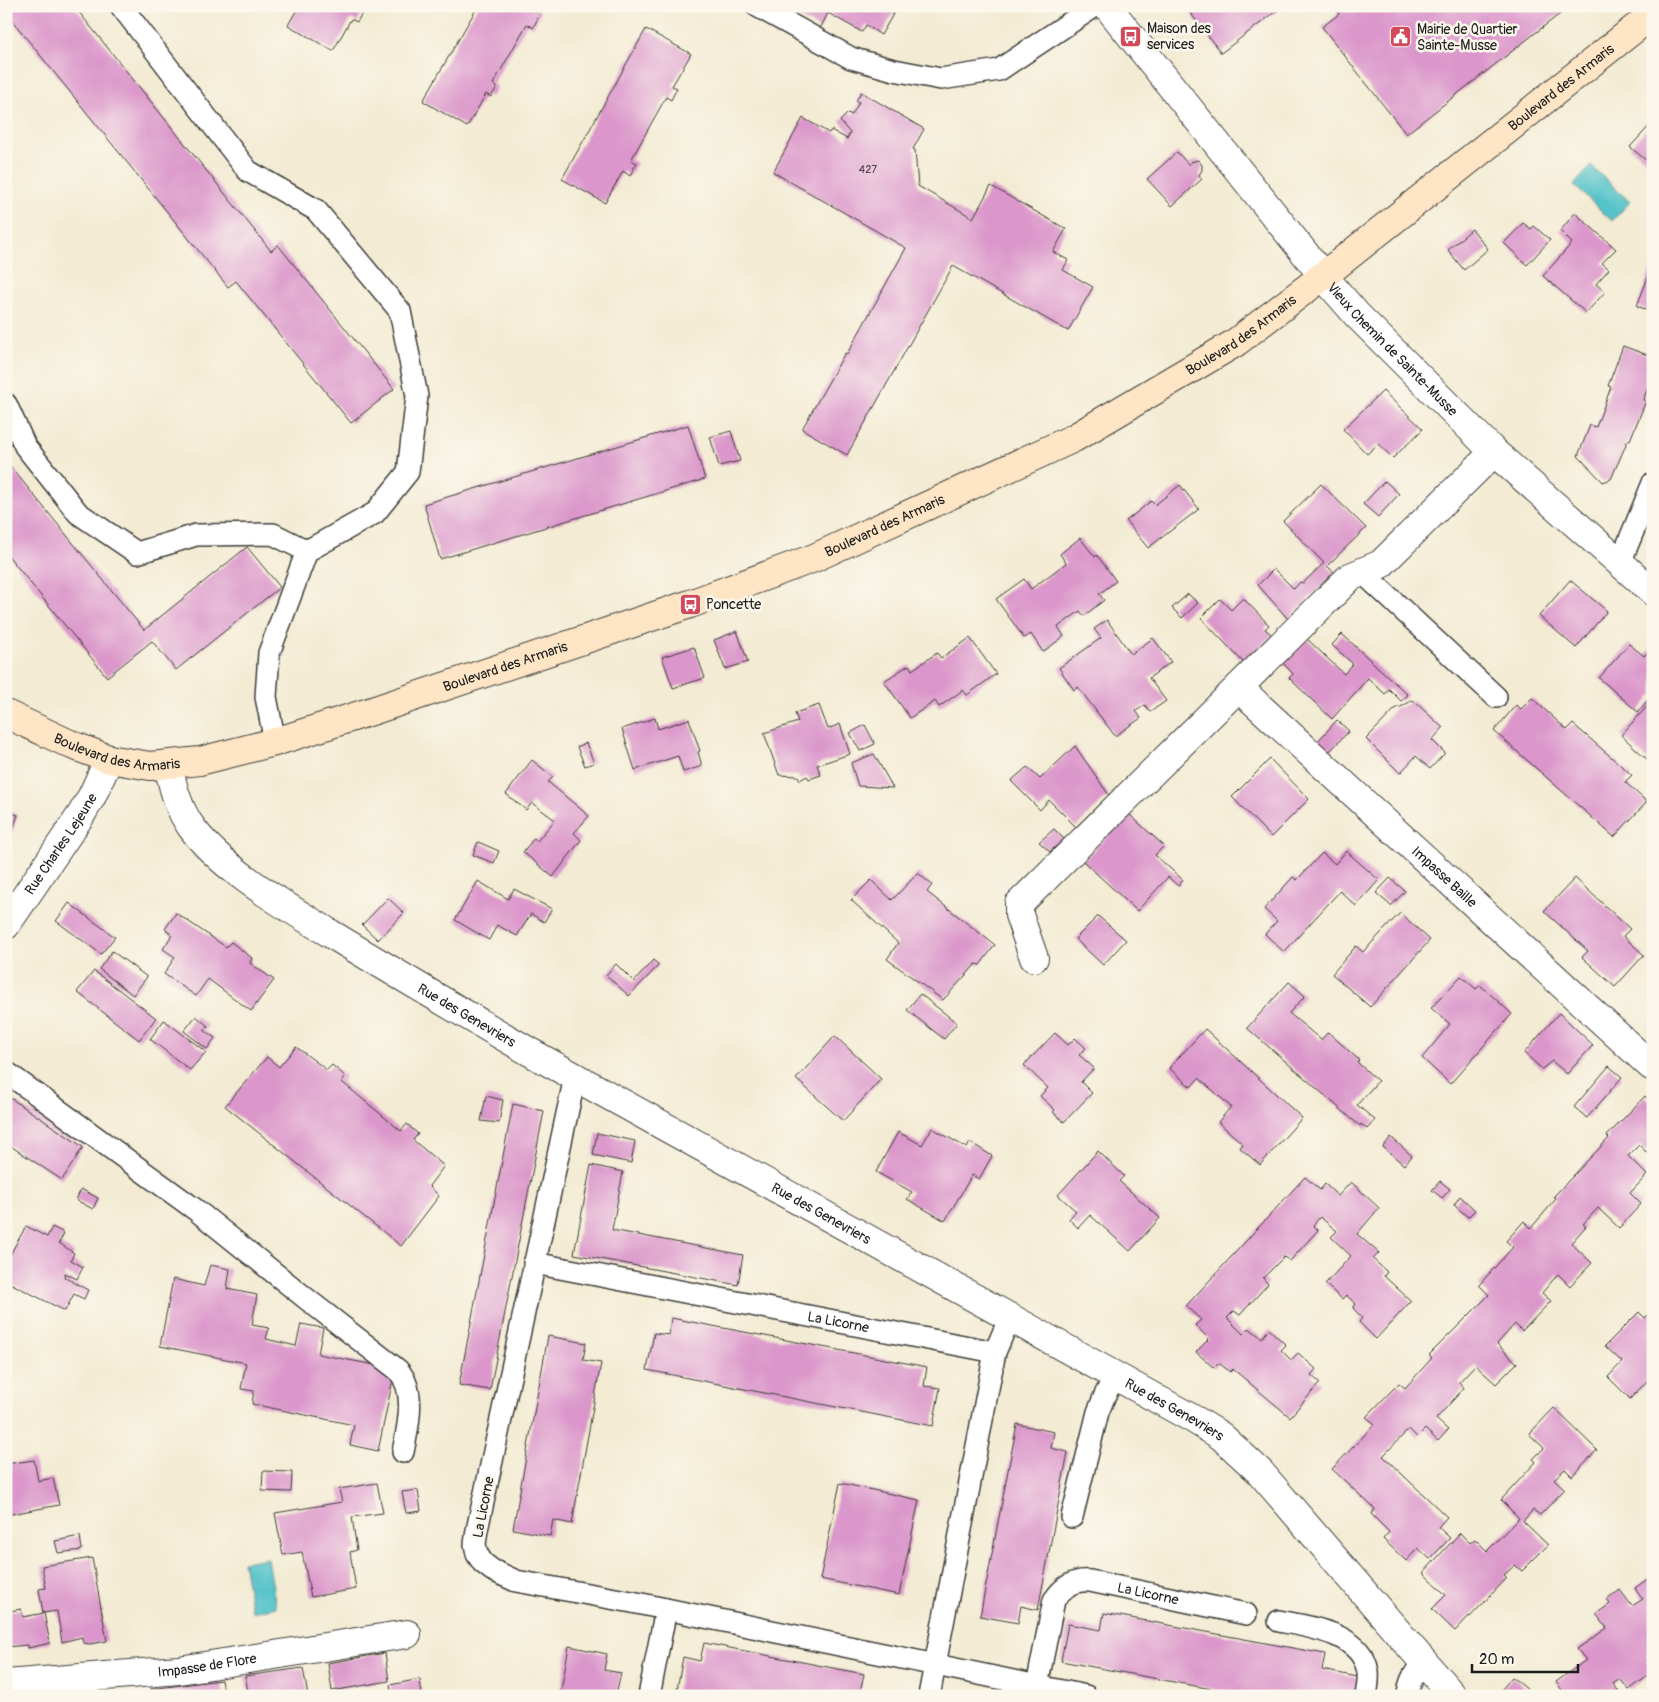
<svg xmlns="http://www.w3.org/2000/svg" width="1659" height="1702" font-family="Pangolin,sans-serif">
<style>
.water{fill:#55c3c9;stroke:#387072}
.building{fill:#db97cb}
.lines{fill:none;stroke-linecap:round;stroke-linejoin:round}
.service-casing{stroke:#3c3b37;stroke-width:24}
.minor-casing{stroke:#3c3b37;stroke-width:30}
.tertiary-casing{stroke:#3c3b37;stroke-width:30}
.secondary-casing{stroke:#3c3b37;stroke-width:30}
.service{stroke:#fff;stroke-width:21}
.minor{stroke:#fff;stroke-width:28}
.tertiary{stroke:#fff;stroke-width:28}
.secondary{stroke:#fde5c5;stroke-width:28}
.labels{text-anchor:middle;stroke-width:5;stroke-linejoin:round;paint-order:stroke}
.number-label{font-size:11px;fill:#4c3b48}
.poi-label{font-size:14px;fill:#1c1c1c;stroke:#fbf7ec;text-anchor:start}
.street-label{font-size:14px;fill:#1c1c1c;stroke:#fbf7ec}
</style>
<rect width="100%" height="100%" fill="#fbf7ec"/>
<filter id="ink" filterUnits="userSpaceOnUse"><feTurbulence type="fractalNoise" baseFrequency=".02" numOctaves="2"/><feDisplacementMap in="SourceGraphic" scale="10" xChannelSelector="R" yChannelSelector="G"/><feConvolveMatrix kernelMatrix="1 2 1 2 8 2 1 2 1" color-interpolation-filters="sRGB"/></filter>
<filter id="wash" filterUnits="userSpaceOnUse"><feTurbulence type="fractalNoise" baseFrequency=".0096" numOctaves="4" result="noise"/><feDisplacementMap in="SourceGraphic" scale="20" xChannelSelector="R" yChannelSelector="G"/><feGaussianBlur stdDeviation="1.12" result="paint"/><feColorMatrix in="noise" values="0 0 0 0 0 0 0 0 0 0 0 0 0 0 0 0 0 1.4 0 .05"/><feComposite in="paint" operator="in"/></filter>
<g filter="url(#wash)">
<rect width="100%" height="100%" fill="#f3ebd3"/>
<g class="water">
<path d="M1591,166L1630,202L1612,221L1574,185Z"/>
<path d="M268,1558L276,1607L252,1612L243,1562Z"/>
</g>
<g id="blocks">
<g class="building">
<path d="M6,6H74L271,251L278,245L394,389L351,423L236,281L228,287L6,13Z"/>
<path d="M299,6H358L357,8L363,11L357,22L351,19L333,51L288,25Z"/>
<path d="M478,6H538L536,9L541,12L533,28L527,24L493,84L497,87L491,97L486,94L467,127L423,101Z"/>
<path d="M796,6H891L896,9L881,35L866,25L862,32L828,13L820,29L792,13Z"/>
<path d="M1185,6H1283L1221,53Z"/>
<path d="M1333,6H1570L1406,134L1322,27L1339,14Z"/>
<path d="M646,29L691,54L672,86L677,88L671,100L666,97L631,160L637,163L634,168L630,176L623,171L605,203L562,179Z"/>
<path d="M861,92L924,129L913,149L915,150L918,186L973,218L991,186L1066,229L1053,252L1068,260L1063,270L1093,287L1068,331L953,266L847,455L802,429L845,353L847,354L906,248L773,172L803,118L829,133L831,130L847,139L850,133L840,121L848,113L852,115L859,102L856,101Z"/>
<path d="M1653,122V166L1630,147Z"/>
<path d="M1177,152L1189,165L1191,162L1198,160L1202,165V170L1199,175L1202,179L1172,206L1147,179Z"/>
<path d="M1575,213L1616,249L1602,263L1609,269L1596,284L1605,292L1586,313L1543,276L1572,243L1560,231Z"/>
<path d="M1523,223L1531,229L1534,226L1550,240L1527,265L1504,243Z"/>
<path d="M1472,229L1488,249L1464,270L1448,250Z"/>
<path d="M1653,264V312L1637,306Z"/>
<path d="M1623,346L1653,357V375L1643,400L1646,401L1630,440H1628L1611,479L1603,482L1578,456L1590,425L1596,427L1611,387L1608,386Z"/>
<path d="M1383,391L1423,429L1393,458L1378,444L1367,454L1343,429Z"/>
<path d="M688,425L705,479L440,559L424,504Z"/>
<path d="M731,431L740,461L719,466L710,437Z"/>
<path d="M6,461L144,630L247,547L280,587L176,670L152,641L107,677L6,553Z"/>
<path d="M1385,481L1399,494L1378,517L1363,504Z"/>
<path d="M1321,484L1366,528L1327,566L1335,573L1288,619L1258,585L1274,569L1294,589L1300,582L1303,583L1324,563L1283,521Z"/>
<path d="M1180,485L1199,509L1148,548L1126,521L1151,501L1155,505Z"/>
<path d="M1080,538L1095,557L1097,555L1116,581L1099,594L1104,600L1084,616L1080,611L1058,627L1064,636L1043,652L1031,634L1024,638L996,599L1024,579L1031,589L1066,563L1060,554Z"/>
<path d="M1570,580L1607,611L1576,648L1539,616Z"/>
<path d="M1188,594L1198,603L1182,618L1172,608Z"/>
<path d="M1243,598L1269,625L1265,629L1272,635L1244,663L1201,618L1220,599L1231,610Z"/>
<path d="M1107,620L1131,654L1153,638L1171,662L1149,678L1166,701L1150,712L1145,705L1136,711L1141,718L1115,736L1078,687L1074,690L1059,668L1101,638L1094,629Z"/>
<path d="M737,631L748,662L725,669L714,640Z"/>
<path d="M1342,634L1408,695L1401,701L1389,689L1385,694L1368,678L1332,719L1289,678L1293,674L1282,662L1305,637L1344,674L1353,664L1332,645Z"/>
<path d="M970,638L996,674L967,695L963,690L939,707L935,701L910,718L884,681L909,665L912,670L937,653L941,658Z"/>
<path d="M1629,644L1644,656L1653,647V694L1638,712L1599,678Z"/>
<path d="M694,647L705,678L673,688L662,657Z"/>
<path d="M1532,698L1567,730L1573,724L1632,775L1625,782L1647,802L1614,837L1494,731L1516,705L1521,709Z"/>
<path d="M1413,700L1443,728L1432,740L1445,753L1430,769L1416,756L1400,773L1366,739L1398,706L1399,708Z"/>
<path d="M1653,700V757L1649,761L1621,735Z"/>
<path d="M819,705L828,729L840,724L850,754L817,765L821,775L809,779L807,776L800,780L798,776L779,775L764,733L798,722L795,713Z"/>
<path d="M655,718L658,729L689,719L700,751L698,752L702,766L683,772L678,756L635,770L622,729Z"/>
<path d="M1337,720L1349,731L1328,753L1317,742Z"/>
<path d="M865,725L875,744L860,751L850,733Z"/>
<path d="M586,743L594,763L585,766L577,747Z"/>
<path d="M1075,746L1109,795L1076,827L1049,800L1040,810L1011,781L1027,767L1040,779Z"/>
<path d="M874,754L893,788L858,786L851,763Z"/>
<path d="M1270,759L1309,799L1271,837L1232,797Z"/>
<path d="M532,760L553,777L548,782L589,816L574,833L581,840L553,877L523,852L534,838L537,841L555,820L532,803L526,810L506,794Z"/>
<path d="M6,811L18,815L6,849Z"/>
<path d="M1129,814L1164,846L1155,855L1183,880L1178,886L1168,877L1137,911L1083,861Z"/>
<path d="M1054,829L1064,839L1050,852L1039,842Z"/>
<path d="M478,842L499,851L494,863L473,855Z"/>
<path d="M1346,851L1379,880L1356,906L1340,891L1284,952L1265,934L1277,921L1264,909L1293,877L1297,880L1322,853L1335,864Z"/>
<path d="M918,873L932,885L927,892L995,945L980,965L976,964L943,1000L887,959L898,943L851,900L871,880L892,900Z"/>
<path d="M1390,878L1405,891L1391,906L1376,893Z"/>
<path d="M1575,878L1630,929L1623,936L1644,955L1615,987L1582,957L1588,951L1544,911Z"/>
<path d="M478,881L508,899L514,889L552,909L544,922L531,914L517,936L497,925L489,940L455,920Z"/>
<path d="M388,898L404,913L378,940L362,925Z"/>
<path d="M69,903L115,937L101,954L56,921Z"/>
<path d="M176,913L226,947L231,942L252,958L250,963L274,980L251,1011L208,979L196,996L164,974L175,957L163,949L172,935L165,929Z"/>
<path d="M1400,913L1430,940L1370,1007L1332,974L1356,946L1363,952Z"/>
<path d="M1098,916L1126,940L1103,965L1075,939Z"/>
<path d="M112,951L147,977L133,995L99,969Z"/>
<path d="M653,960L659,965L629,996L606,975L616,964L634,982Z"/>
<path d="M94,971L156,1018L139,1040L77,992Z"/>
<path d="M1461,976L1476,989L1480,985L1512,1014L1450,1084L1422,1058L1450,1024L1431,1008Z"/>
<path d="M1289,982L1305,996L1289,1013L1321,1040L1328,1032L1359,1060L1357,1062L1378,1081L1357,1105L1375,1120L1367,1129L1361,1124L1360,1126L1247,1028Z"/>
<path d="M920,994L957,1023L944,1039L907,1010Z"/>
<path d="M1559,1013L1593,1045L1567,1074L1552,1061L1542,1069L1524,1053Z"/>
<path d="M196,1016L208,1026L204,1030L215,1038L207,1049L184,1031Z"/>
<path d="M164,1020L206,1052L190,1070L150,1039Z"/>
<path d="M1205,1029L1302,1118L1260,1165L1240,1148L1243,1144L1218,1122L1231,1107L1199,1078L1191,1087L1169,1068Z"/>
<path d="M1055,1033L1068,1045L1075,1038L1086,1048L1079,1055L1094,1068L1081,1082L1092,1093L1064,1122L1053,1112L1055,1110L1040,1096L1048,1088L1024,1065Z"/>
<path d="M835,1036L881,1079L843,1121L796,1079Z"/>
<path d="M296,1047L327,1070L332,1065L345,1076L342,1082L401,1131L407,1124L418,1134L413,1140L444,1166L429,1186L439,1196L401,1246L225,1106L267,1057L279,1067Z"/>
<path d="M1609,1066L1622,1077L1587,1118L1574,1107Z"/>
<path d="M6,1095L83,1147L62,1180L6,1143Z"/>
<path d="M486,1096L503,1100L499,1123L481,1121Z"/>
<path d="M1645,1096L1653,1104V1145L1646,1152L1639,1145L1628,1156L1647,1175L1630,1193L1641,1204L1619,1228L1598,1208L1583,1224L1586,1226L1571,1243L1592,1263L1570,1286L1558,1274L1542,1293L1551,1301L1522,1331L1515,1324L1497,1344L1517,1363L1496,1384L1475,1365L1459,1382L1464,1388L1436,1419L1448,1430L1438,1441L1425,1429L1417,1437L1409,1429L1383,1456L1447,1517L1438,1527L1450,1538L1430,1559L1418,1548L1406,1561L1383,1539L1389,1532L1371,1514L1375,1509L1332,1469L1375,1424L1366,1417L1399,1383L1405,1388L1432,1358L1429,1355L1489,1295L1479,1285L1513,1247L1506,1241L1524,1221L1531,1228L1556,1199L1554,1196L1609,1138L1607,1136Z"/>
<path d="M513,1104L544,1111L490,1390L459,1385Z"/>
<path d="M932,1128L967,1148L970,1142L992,1156L979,1179L972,1175L945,1221L907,1199L912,1192L876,1172L898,1132L922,1145Z"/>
<path d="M597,1133L635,1141L631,1163L593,1155Z"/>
<path d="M1391,1137L1412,1156L1404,1165L1383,1147Z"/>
<path d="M1098,1151L1124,1176L1119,1181L1160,1218L1130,1251L1090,1215L1078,1228L1069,1219L1076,1211L1058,1195Z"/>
<path d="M591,1165L623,1172L612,1230L743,1255L738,1285L574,1254Z"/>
<path d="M1305,1177L1320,1190L1325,1184L1338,1196L1351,1182L1379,1208L1357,1234L1379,1253L1373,1259L1387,1272L1384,1276L1411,1301L1376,1339L1359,1322L1362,1318L1353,1308L1356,1304L1346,1295L1342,1299L1325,1284L1351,1256L1331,1237L1337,1231L1320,1217L1313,1225L1318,1230L1298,1252L1290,1261L1284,1257L1263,1278L1268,1284L1240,1315L1234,1311L1227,1318L1243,1334L1249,1328L1262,1338L1269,1329L1286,1345L1281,1350L1291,1360L1298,1353L1316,1369L1311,1375L1320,1383L1290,1417L1233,1369L1230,1372L1219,1363L1214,1368L1196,1352L1209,1339L1195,1325L1201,1320L1186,1306Z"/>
<path d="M1440,1181L1450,1189L1442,1198L1432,1190Z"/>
<path d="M81,1189L98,1198L93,1209L76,1200Z"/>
<path d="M1460,1196L1475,1210L1468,1217L1454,1205Z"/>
<path d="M26,1226L47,1237L52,1227L64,1233L59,1243L74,1253L71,1260L83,1267L77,1279L65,1273L64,1277L88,1290L84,1299L74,1294L65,1311L6,1281V1262Z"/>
<path d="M210,1265L230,1269L227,1289L257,1295L252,1325L269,1328L266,1339L296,1346L301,1324L323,1328L318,1354L395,1369L378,1451L350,1445L354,1425L252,1404L254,1391L241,1389L246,1363L160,1346L173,1279L204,1286Z"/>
<path d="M1653,1310V1378L1651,1377L1630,1399L1608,1377L1622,1362L1605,1346L1639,1312L1645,1318Z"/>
<path d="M671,1318L927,1367L924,1386L940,1388L933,1426L647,1370L654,1333L669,1335Z"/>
<path d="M548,1336L586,1343L583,1360L601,1363L572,1524L553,1520L550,1536L513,1529Z"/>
<path d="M1554,1408L1597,1450L1572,1476L1565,1469L1554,1479L1565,1489L1540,1515L1533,1510L1523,1521L1548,1545L1522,1571L1515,1565L1504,1575L1507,1578L1470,1617L1469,1616L1455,1631L1432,1609L1446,1595L1423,1573L1460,1533L1470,1543L1475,1539L1487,1551L1519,1518L1501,1500L1536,1462L1533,1459L1544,1448L1529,1434Z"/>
<path d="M1017,1424L1054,1432L1051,1448L1068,1452L1038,1610L1021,1606L1018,1623L980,1616Z"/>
<path d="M34,1460L38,1481L53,1478L59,1505L6,1515V1464Z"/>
<path d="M263,1471L292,1472L291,1492L262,1491Z"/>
<path d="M377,1483L383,1513L352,1517L357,1550L350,1552L356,1589L311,1597L302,1552L283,1555L275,1513L342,1502L339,1489Z"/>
<path d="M840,1483L919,1500L899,1595L820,1579Z"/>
<path d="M418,1490L421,1511L406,1513L402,1492Z"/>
<path d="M80,1536L82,1550L58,1553L55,1541Z"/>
<path d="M92,1558L107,1641L90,1644L83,1643L82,1637L62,1642L57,1611L43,1613L39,1589L46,1588L42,1566Z"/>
<path d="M1653,1575V1650L1647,1654L1650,1659L1647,1661L1653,1668V1672L1629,1690L1620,1679L1613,1684L1622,1696H1563L1565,1694L1556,1682L1586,1660L1577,1649L1607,1628L1596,1614L1610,1604L1607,1600L1620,1590L1632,1606L1643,1599L1635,1588Z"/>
<path d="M6,1593L10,1611L21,1609L23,1617L44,1613L50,1643L28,1648V1645L6,1647Z"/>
<path d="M1104,1613L1325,1654L1322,1670L1358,1677L1355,1696H1249L1061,1661L1068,1624L1101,1630Z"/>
<path d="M704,1643L864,1674L860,1692L873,1696L676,1695L683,1657L700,1661Z"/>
<path d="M569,1646L607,1654L604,1670L621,1673L616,1696H560Z"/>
<path d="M385,1653L389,1681L332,1691L328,1663Z"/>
<path d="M303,1668L308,1696H249L245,1676Z"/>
<path d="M1512,1677L1528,1690L1522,1696H1509L1502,1689Z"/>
<path d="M420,1679L422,1696H392L390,1685Z"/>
<path d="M221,1680L224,1696H152L151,1689Z"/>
</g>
</g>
</g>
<g filter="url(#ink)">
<use href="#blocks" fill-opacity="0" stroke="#3c3b37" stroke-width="1"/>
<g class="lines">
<defs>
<g id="service">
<path d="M121,6L248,171L316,210L400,311L417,396L408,472L375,513L307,551L269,653L266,697L275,742"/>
<path d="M757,6L851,58L894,70L941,79L999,70L1095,6"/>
<path d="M6,404L25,446L78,513L137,553L196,535L273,534L307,551"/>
<path d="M1620,563L1653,483"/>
<path d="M1362,572L1496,697"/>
<path d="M6,1072L196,1210L308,1300L398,1370C417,1391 408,1427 403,1452"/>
<path d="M575,1077L477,1530L475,1544L477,1554L483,1563L492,1570L516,1581L632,1602L1086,1696"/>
<path id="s1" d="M534,1263L995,1352"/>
<path d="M1072,1517L1098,1412L1105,1395L1115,1376"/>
<path d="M1279,1621C1310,1627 1362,1633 1368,1672C1369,1680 1367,1689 1366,1696"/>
<path id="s2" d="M1037,1686L1054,1600C1063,1587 1074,1579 1090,1581L1246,1614"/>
<path d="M649,1696L666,1609"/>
<path d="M929,1696L995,1352L1004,1331L1012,1319"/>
<path d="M1408,1696C1409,1681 1414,1672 1425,1663"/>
</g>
<g id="minor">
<path d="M1107,6L1323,276"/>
<path id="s3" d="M1239,688L1651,1066"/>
<path id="s4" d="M168,765C173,787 178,809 192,828C225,872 285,905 331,934C397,974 463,1013 530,1052L1195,1420L1221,1436L1260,1472L1453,1696"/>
<path id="s5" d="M6,925L81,815L92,796L109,759"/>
<path d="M1034,958L1019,915V904L1350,577L1381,564L1494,452"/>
<path id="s6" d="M6,1684L179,1670L407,1634"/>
</g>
<g id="tertiary">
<path id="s7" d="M1323,276L1357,315L1494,452L1653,592"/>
</g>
<g id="secondary">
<path id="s8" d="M6,714L72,745L109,759L150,766L200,761L275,742L372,711L690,604L814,558L1074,438L1235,343L1323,276L1653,14"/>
</g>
</defs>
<use href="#service" class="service-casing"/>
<use href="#minor" class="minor-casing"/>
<use href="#tertiary" class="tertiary-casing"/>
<use href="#secondary" class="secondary-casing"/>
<use href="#service" class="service"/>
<use href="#minor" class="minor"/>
<use href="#tertiary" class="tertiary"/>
<use href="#secondary" class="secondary"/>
</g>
</g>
<defs>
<symbol id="bus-square" viewBox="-11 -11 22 22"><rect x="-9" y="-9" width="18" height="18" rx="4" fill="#d1495b" stroke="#fbf7ec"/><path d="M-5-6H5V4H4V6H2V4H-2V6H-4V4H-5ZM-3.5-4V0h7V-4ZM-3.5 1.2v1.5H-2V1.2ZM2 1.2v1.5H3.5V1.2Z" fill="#fff"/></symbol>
<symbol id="civic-square" viewBox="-11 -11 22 22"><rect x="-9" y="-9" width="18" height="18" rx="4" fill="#d1495b" stroke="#fbf7ec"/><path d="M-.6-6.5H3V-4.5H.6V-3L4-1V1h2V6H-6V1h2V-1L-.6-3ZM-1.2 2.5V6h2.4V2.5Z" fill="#fff"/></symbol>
</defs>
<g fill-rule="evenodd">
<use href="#bus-square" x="1118" y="24" width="25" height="25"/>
<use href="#civic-square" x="1388" y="24" width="25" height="25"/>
<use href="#bus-square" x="678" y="592" width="25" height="25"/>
</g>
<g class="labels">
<g class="number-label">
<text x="868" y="173">427</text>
</g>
<g class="poi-label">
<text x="1147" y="33">Maison des<tspan x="1147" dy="16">services</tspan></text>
<text x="1417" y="34">Mairie de Quartier<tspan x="1417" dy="16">Sainte-Musse</tspan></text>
<text x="706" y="609">Poncette</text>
</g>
<g class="street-label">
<text dy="5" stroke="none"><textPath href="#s8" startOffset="1739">Boulevard des Armaris</textPath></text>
<text dy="5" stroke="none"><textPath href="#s8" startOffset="1334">Boulevard des Armaris</textPath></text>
<text dy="5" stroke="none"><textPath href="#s7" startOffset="101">Vieux Chemin de Sainte-Musse</textPath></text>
<text dy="5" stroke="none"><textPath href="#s8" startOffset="929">Boulevard des Armaris</textPath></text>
<text dy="5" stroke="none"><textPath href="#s8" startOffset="524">Boulevard des Armaris</textPath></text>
<text dy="5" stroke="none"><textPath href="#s8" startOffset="119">Boulevard des Armaris</textPath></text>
<text dy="5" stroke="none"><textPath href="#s5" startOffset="98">Rue Charles Lejeune</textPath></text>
<text dy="5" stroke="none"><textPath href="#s3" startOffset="279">Impasse Baille</textPath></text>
<text dy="5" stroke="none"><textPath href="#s4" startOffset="402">Rue des Genevriers</textPath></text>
<text dy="5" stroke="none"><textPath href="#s4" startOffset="808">Rue des Genevriers</textPath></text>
<text dy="5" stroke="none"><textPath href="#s1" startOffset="310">La Licorne</textPath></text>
<text dy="5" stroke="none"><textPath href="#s4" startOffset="1212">Rue des Genevriers</textPath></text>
<text transform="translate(483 1507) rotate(-79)" y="5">La Licorne</text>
<text dy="5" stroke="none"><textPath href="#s2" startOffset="190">La Licorne</textPath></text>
<text dy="5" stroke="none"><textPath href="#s6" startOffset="202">Impasse de Flore</textPath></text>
</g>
</g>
<rect width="1659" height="1702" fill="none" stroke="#fbf7ec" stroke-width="25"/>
<path d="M1472 1664v8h106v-8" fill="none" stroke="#1c1c1c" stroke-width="2.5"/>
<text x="1479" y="1664" font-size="15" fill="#1c1c1c" stroke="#fbf7ec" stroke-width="4" paint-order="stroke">20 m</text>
</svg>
